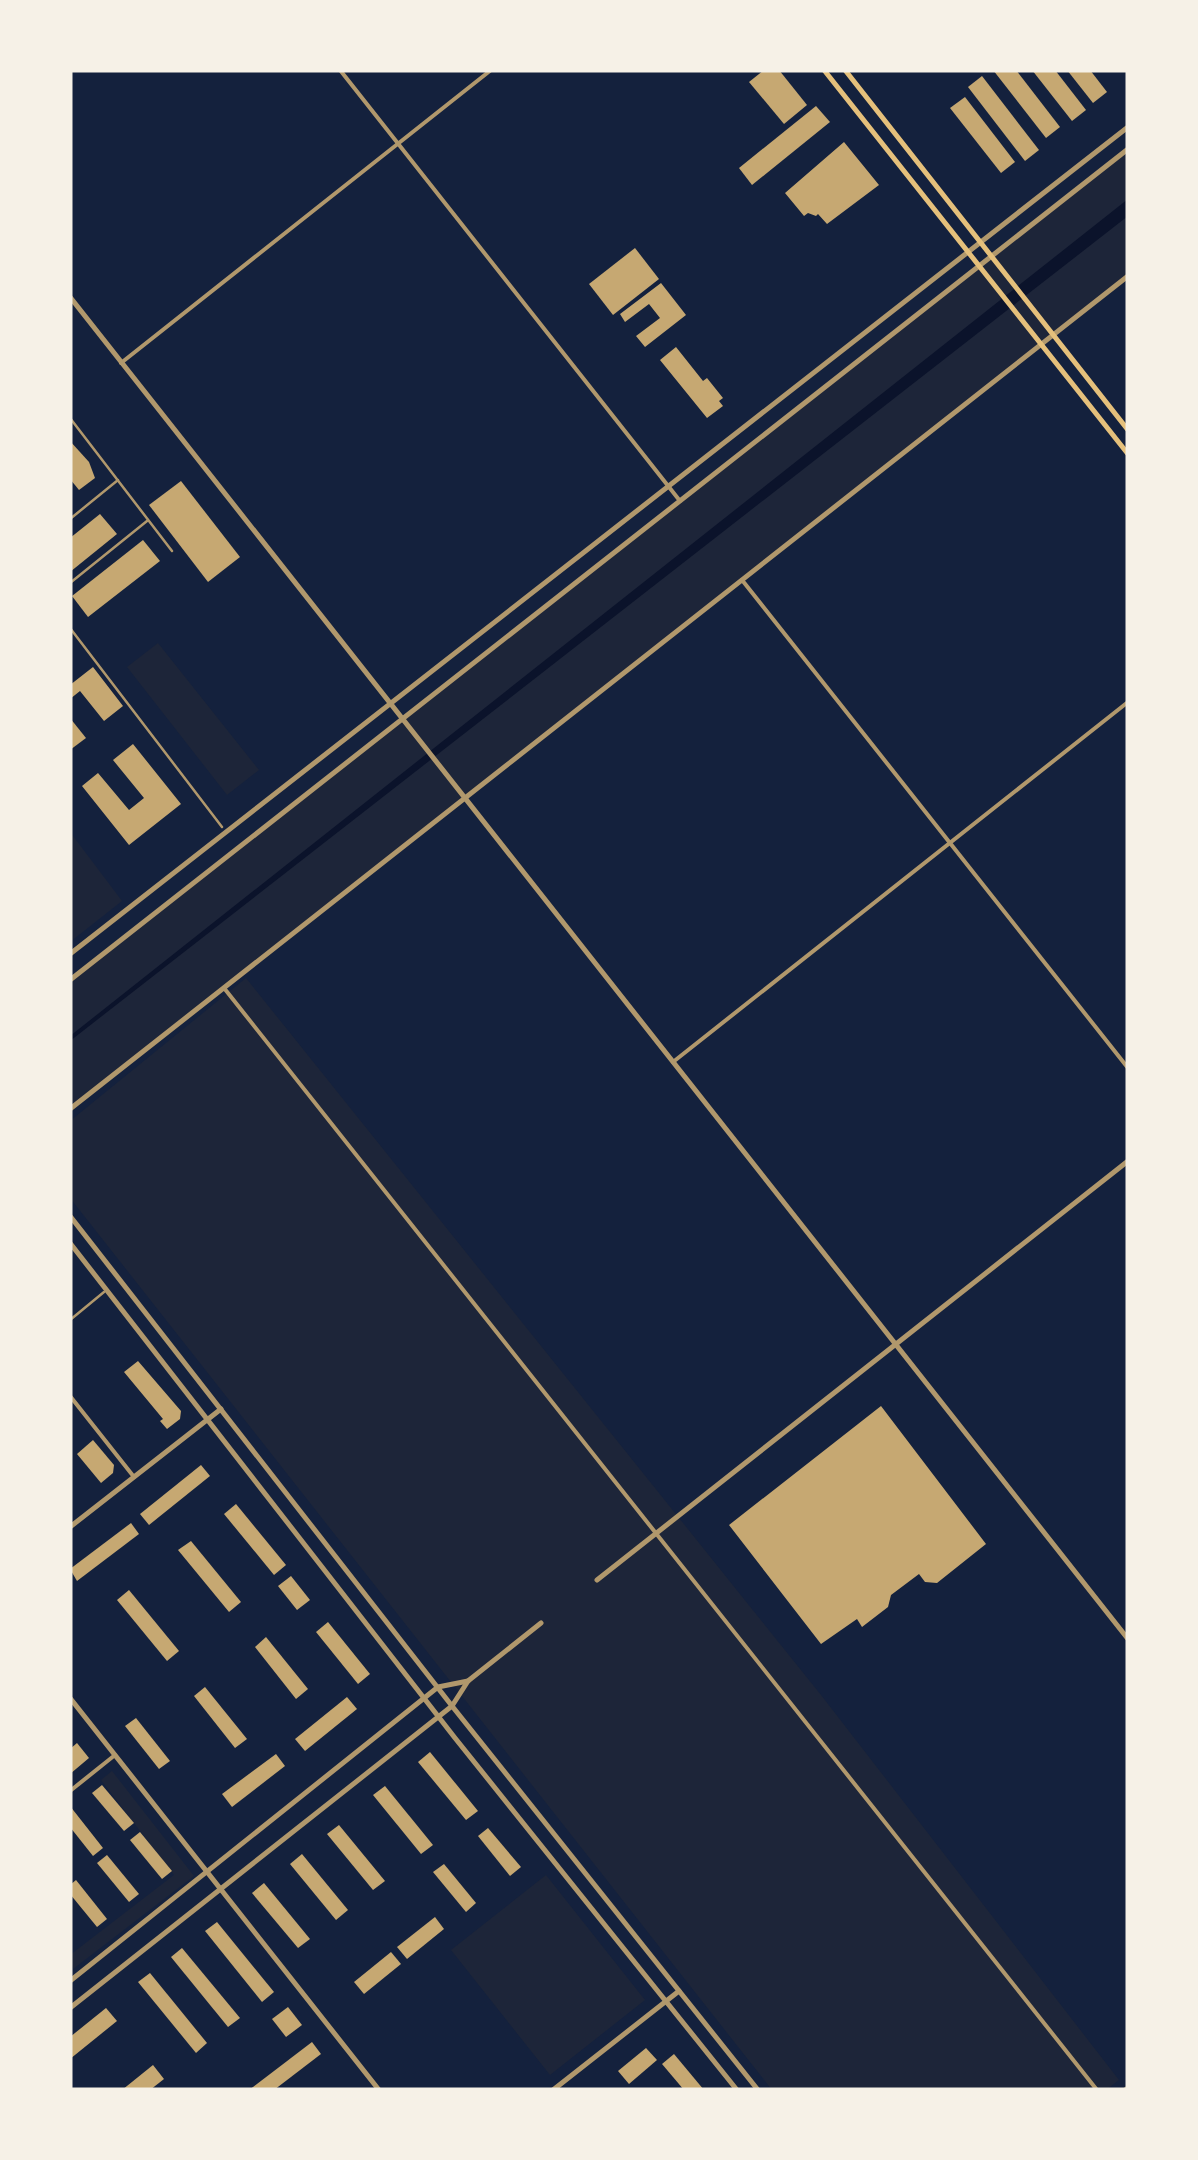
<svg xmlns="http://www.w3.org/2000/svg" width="1198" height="2160" font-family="'PT Sans Narrow',sans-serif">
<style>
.green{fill:#1d2539}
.water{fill:#0b132b}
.building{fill:#c6a872}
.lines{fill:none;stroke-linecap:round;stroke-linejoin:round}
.service{stroke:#b1986c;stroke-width:2.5}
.pedestrian{stroke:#b1986c;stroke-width:2.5}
.minor{stroke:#b1986c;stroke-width:4}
.tertiary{stroke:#b1986c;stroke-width:5}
.secondary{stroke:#e5c07b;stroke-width:5}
</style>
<rect width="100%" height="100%" fill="#14213d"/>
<g class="green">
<path d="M1128,148V276L70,1109V980Z"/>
<path d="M158,643L259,770L227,795L127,667Z"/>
<path d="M70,832L122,901L70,942Z"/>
<path d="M246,978L821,1695L1119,2080L1106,2090H772L70,1198V1121Z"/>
<path d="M112,1771L194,1876L73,1969L70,1955L174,1875L101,1780Z"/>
<path d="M546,1875L645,2000L550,2075L451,1950Z"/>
</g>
<path class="water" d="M1128,199V216L70,1041V1036Z"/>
<g class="building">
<path d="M764,70H779L807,105L784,124L749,82Z"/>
<path d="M993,70H1016L1060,127L1046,138Z"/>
<path d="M1032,70H1055L1086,110L1072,121Z"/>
<path d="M1067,70H1090L1107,92L1093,103Z"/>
<path d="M982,76L1039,150L1025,161L968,87Z"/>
<path d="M965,97L1015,162L1001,173L950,108Z"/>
<path d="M816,106L830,122L752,185L739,168Z"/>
<path d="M844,142L879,185L827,224L818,214L816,216L808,213L804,216L785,193Z"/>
<path d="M635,248L659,279L613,315L589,284Z"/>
<path d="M661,283L686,315L645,347L636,336L660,318L649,304L625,322L620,314Z"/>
<path d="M676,347L703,381L707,378L723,398L719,401L723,406L707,418L660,360Z"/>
<path d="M70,441L89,462L95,478L79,490L70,479Z"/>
<path d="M181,481L240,557L208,582L149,505Z"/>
<path d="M100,514L117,534L70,572V538Z"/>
<path d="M143,540L160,561L88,617L72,596Z"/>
<path d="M93,667L123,706L104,721L80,691L70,699V685Z"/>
<path d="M70,718L86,738L70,750Z"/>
<path d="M133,744L181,804L129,845L82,786L98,773L129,810L144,798L113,760Z"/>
<path d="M138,1361L181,1411L180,1419L167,1429L160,1421L163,1419L124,1372Z"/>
<path d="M881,1406L986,1544L937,1583L925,1582L919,1574L891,1595L888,1607L862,1627L857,1619L821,1644L729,1525Z"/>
<path d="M93,1440L114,1465L113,1473L101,1483L77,1454Z"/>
<path d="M201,1465L210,1476L149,1525L140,1514Z"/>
<path d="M236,1504L286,1565L274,1575L224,1514Z"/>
<path d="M131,1523L139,1534L77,1581L70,1569Z"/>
<path d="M191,1541L241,1602L229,1612L178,1550Z"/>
<path d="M291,1576L310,1600L297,1610L278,1586Z"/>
<path d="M129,1590L179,1651L167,1661L117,1600Z"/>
<path d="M328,1622L370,1674L358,1684L316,1632Z"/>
<path d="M266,1637L308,1689L296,1699L255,1647Z"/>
<path d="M205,1687L247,1739L235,1748L194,1696Z"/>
<path d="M347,1697L357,1709L305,1751L295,1739Z"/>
<path d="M136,1718L170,1761L159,1769L125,1726Z"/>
<path d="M77,1743L89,1758L70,1774V1749Z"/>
<path d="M430,1752L478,1811L466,1820L418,1762Z"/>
<path d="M276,1754L285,1766L232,1807L222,1794Z"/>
<path d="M102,1785L134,1823L124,1831L92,1793Z"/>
<path d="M385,1786L433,1845L421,1854L373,1795Z"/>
<path d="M70,1806L103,1848L93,1856L70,1827Z"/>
<path d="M339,1825L385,1881L373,1890L327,1834Z"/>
<path d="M488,1828L521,1867L510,1876L478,1836Z"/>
<path d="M140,1832L172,1871L162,1879L130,1840Z"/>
<path d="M302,1854L348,1910L336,1920L290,1864Z"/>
<path d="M107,1855L139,1894L129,1902L97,1863Z"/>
<path d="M444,1864L476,1903L466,1912L433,1872Z"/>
<path d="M76,1880L107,1919L97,1927L70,1894V1885Z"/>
<path d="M264,1883L310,1939L298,1948L252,1893Z"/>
<path d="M435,1917L444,1929L407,1959L397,1947Z"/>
<path d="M217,1922L274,1992L262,2002L205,1931Z"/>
<path d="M182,1948L240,2018L228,2027L171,1957Z"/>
<path d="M391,1952L401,1964L364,1994L354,1982Z"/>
<path d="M150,1973L207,2043L196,2053L138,1982Z"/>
<path d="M288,2007L302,2025L286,2037L272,2019Z"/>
<path d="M106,2008L117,2021L70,2059V2037Z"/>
<path d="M312,2042L321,2054L274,2090H249Z"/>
<path d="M646,2048L657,2060L629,2084L618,2071Z"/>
<path d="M674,2054L704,2090H684L662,2064Z"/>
<path d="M153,2065L164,2079L150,2090H122Z"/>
</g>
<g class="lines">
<g class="service">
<path d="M70,418L172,551"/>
<path d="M70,519L118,480"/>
<path d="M70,583L147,521"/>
<path d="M70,628L222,827"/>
</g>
<path class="pedestrian" d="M70,1320L104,1292"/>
<g class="minor">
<path d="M340,70L680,501"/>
<path d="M121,363L491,70"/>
<path d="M742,580L1128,1068"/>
<path d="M224,988L1097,2090"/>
<path d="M673,1062L1128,702"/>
<path d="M70,1396L134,1477"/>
<path d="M70,1791L115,1755"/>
</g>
<g class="tertiary">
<path d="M70,297L1128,1639"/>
<path d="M70,954L1128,127"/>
<path d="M70,980L1128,149"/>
<path d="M70,1109L1128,276"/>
<path d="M70,1216L452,1706L758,2090"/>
<path d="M70,1243L455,1738L737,2090"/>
<path d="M70,1527L221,1409"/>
<path d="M597,1580L1128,1161"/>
<path d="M70,1698L379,2090"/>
<path d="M70,1981L438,1687L468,1681"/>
<path d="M70,2008L452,1706L468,1681L541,1623"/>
<path d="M553,2090L679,1991"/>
<path d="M1125,2090L1128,2088"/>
</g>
<g class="secondary">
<path d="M824,70L1128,454"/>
<path d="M845,70L1128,430"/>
</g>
</g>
<rect width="1198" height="2160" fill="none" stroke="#f6f1e7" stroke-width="145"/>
</svg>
